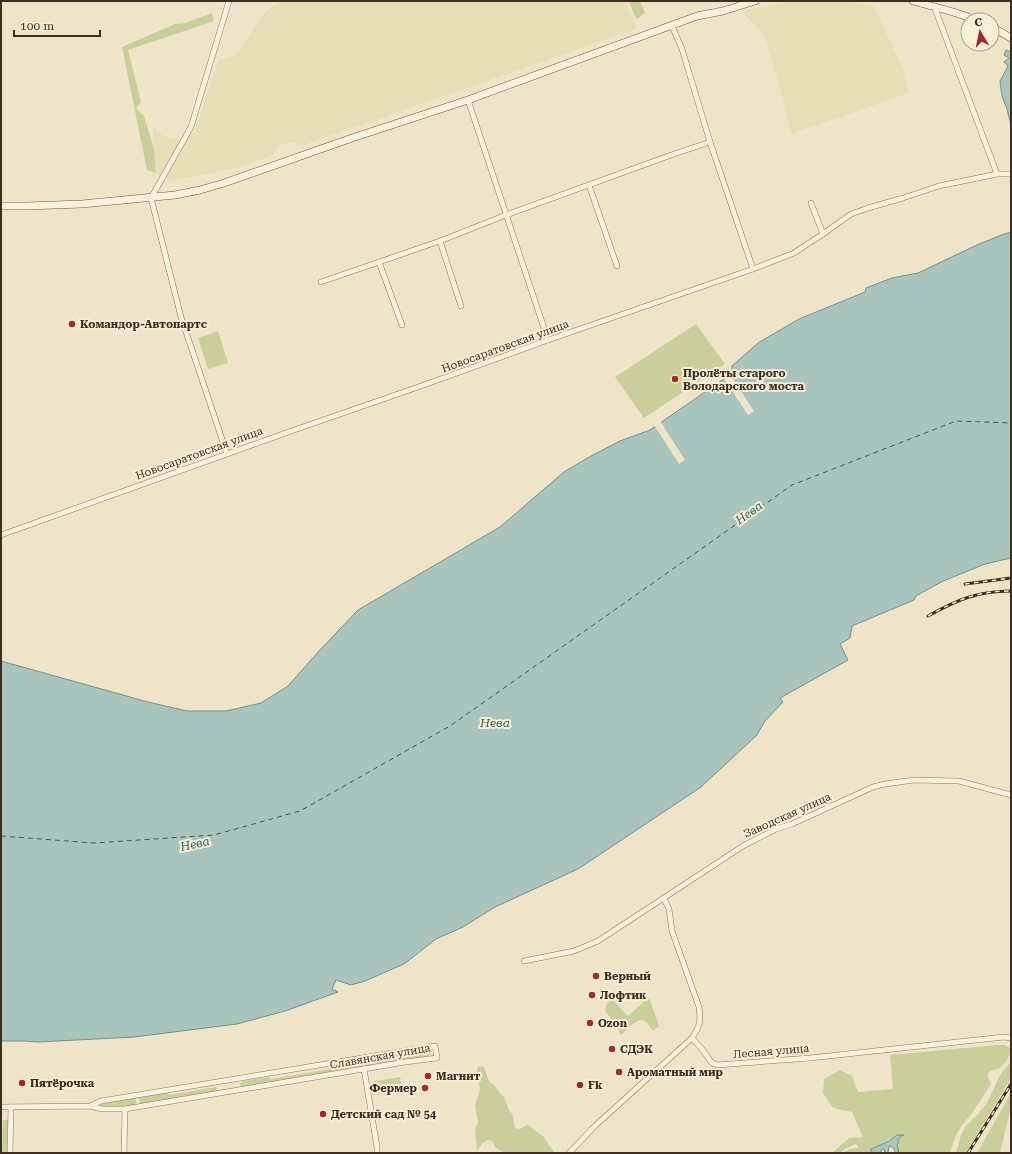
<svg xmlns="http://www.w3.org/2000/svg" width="1012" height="1154" font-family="'Roboto Serif',serif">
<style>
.farmland{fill:#e6deb5}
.green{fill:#c9cf9b}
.water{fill:#a9c4bc;stroke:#6f938a}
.pier{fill:#f0e4c8}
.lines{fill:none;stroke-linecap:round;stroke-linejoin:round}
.ferry{stroke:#2f5d5a;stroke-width:1;stroke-dasharray:5 4;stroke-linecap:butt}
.street-casing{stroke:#8d765c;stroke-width:6}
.secondary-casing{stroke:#6f573f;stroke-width:8}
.street{stroke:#faf1dc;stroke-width:5}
.secondary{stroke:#faf1dc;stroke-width:7}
.rail-casing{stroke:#3d2e20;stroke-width:3}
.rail{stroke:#f7eed8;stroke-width:1.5;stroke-dasharray:4.5;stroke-linecap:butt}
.poi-dot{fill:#9e2a2b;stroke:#f7eed8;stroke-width:1.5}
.labels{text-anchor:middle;stroke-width:4;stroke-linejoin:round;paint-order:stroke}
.poi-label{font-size:11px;font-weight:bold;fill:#3d2e20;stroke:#f7eed8;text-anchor:start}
.street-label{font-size:11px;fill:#3d2e20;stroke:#f7eed8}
.water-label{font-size:12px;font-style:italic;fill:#2f5d5a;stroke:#f7eed8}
</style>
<rect width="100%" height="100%" fill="#f0e4c8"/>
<g class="farmland">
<path d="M281,1H625L636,29L301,146L292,142L280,145L273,155L240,167L172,181L169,179L158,176L154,149L153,127L163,136L181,140L194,132L219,60L237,54L253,29L267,11Z"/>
<path d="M790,1H841L873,5L902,66L909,93L791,134L776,74L764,35L741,11Z"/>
</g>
<g class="green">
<path d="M629,1H640L645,13L637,19L634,14Z"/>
<path d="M212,13L214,21L128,50L141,102L136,108L144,116L154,149L156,173L147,170L122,47L175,24L185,23Z"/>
<path d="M696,324L725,364L644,418L615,377Z"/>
<path d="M218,331L228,363L208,369L198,338Z"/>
<path d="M649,997L659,1026L653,1031C651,1028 648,1023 645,1021C638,1016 626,1030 621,1035L614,1022L605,1011L606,1006L611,998L628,1016Z"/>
<path d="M997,1045H1004L1010,1048C1011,1058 1005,1062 999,1069L992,1070L988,1073V1077L991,1084L973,1112L962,1125L956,1135L950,1153H899C897,1145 896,1140 903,1135C895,1135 879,1145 871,1149V1153H845L844,1152L849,1149L859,1148L856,1144C850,1146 844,1148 841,1153H832L849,1138L863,1137L852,1112L833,1108L823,1093L824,1079L840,1070L852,1076L858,1092L893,1089L890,1055Z"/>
<path d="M427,1050L431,1051V1054L429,1056L377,1065L375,1059L392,1056L394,1058L419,1054L421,1051Z"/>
<path d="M371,1062L372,1066L243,1087H241L240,1083L243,1081L268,1077L271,1079Z"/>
<path d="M1011,1062V1078L966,1153H956L961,1135L965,1127L978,1114L987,1103L1000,1075Z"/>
<path d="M478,1066L484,1067L489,1081L495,1086L499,1092L504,1097L509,1110L513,1115L515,1128L519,1129L525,1126L528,1125L544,1137L548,1144L555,1153H504L495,1147L492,1141L487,1140L482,1144L477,1151L475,1129L478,1122L475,1105L480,1090L477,1070Z"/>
<path d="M400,1077L403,1091L377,1095L375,1081Z"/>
<path d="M216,1087L217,1091L140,1104L139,1097L167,1093L170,1095Z"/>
<path d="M1011,1093V1107L1000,1153H977Z"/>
<path d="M135,1098L137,1105L122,1107H102L100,1105L102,1104Z"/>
<path d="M3,1120H8L7,1153H2Z"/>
</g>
<g class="water">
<path d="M1006,50L1011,52V125L1007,109L1002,96L1000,81L1008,66L1004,62L1009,58L1004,55Z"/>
<path d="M1011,232V558L985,564L941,582L916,596L914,600L852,626L850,638L840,644L848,660L780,698L783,702L765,721L756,736L701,787L578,869L495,907L463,927L436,939L404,964L365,981L351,985L336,980L332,989L338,992L285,1011L237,1024L134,1037L38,1042L24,1041H1V661L148,702L187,711H226L261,703L288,686L319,651L358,610L500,527L564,472L591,456L620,441L650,430L731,374L732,366L758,343L799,319L865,292L866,288L892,278L918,273L979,244L1004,234Z"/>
<path d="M897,1135H904L901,1136L898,1140L899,1142L897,1145L899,1153H895C894,1149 894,1147 889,1146L888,1153H885L884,1149L881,1150V1153H871V1149L889,1141Z"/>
</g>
<g class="pier">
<path d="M729,373L754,411L748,415L723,377Z"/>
<path d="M660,421L685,460L679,464L654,425Z"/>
</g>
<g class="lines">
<path class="ferry" d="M1,836L94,843L214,835L300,811L450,726L792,485L956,421L1011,423"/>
<defs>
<g id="street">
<path d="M934,6L997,174"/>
<path d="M672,26L682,49L710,142L753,269"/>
<path d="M468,100L548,340"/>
<path d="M589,185L617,266"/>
<path d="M811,203L823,234"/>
<path d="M440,241L461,306"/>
<path d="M379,262L402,325"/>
<path d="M321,282L440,241L506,215L674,154L710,142"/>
<path d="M227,454L181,317L151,198L191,127L229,1"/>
<path d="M1,535L297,429L424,385L548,340L753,269L794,253L823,234L851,214L868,208L903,198L939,186L997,174H1011"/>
<path d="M524,961L574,951L598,941L743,846L776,829L792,824L873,787L885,784L914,780L959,781L1011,795"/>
<path d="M692,1038L702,1049L711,1062L717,1065L810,1058L1004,1037L1011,1038"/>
<path d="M364,1069L377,1147V1153"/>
<path d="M1,1107L90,1106L102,1109H125L405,1062L437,1058L435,1046L101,1101L90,1106"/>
<path d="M10,1153L11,1107"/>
<path d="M124,1153L125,1109"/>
<path d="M569,1153L596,1125L692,1038C700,1026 701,1022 699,1007L672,931L669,909L664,899"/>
</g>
<g id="secondary">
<path d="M913,1L953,12L977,20"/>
<path d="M992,27L1011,38"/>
<path d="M1,206H26L82,204L175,195L200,190L224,183L352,138L468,100L697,16L723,11L755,1"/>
</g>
</defs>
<use href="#street" class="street-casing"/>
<use href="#secondary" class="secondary-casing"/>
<use href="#street" class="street"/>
<use href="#secondary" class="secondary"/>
<defs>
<g id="rail">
<path d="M965,584L1011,578"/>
<path d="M928,616C957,600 977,591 1011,591"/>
<path d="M968,1153L1011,1084"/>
</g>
</defs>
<use href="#rail" class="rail-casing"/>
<use href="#rail" class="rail"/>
</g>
<g class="poi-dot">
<circle cx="72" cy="324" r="4"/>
<circle cx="675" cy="379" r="4"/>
<circle cx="596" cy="976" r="4"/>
<circle cx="592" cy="995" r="4"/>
<circle cx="590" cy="1023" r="4"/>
<circle cx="612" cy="1049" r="4"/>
<circle cx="619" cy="1072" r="4"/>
<circle cx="428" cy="1076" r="4"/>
<circle cx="22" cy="1083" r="4"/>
<circle cx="580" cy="1085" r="4"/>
<circle cx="425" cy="1088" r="4"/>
<circle cx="323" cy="1114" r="4"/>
</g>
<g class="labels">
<g class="poi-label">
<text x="80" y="328">Командор-Автопартс</text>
<text x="683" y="377">Пролёты старого<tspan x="683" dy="13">Володарского моста</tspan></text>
<text x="604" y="980">Верный</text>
<text x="600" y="999">Лофтик</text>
<text x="598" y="1027">Ozon</text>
<text x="620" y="1053">СДЭК</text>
<text x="627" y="1076">Ароматный мир</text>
<text x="436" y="1080">Магнит</text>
<text x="30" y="1087">Пятёрочка</text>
<text x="588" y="1089">Fk</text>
<text x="417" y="1092" text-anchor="end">Фермер</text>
<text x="331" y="1118">Детский сад № 54</text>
</g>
<g class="street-label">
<text transform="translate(505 346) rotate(-20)" y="4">Новосаратовская улица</text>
<text transform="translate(199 453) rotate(-20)" y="4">Новосаратовская улица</text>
<text transform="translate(787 815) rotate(-24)" y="4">Заводская улица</text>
<text transform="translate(771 1051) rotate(-5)" y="4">Лесная улица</text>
<text transform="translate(380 1056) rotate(-10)" y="4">Славянская улица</text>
</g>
<g class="water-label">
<text transform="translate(749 513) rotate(-36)" y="4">Нева</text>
<text x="495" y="727">Нева</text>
<text transform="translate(195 844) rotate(-12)" y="4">Нева</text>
</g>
</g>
<rect width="1012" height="1154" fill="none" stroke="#3d2e20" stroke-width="4"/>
<g transform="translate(980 32) rotate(350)"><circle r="19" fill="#f7eed8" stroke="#ada18e"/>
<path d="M0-3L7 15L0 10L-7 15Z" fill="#9e2a2b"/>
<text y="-6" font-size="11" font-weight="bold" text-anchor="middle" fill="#3d2e20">С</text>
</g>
<path d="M14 30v6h86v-6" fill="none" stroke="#3d2e20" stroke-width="2"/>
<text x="20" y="30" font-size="12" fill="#3d2e20" stroke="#f7eed8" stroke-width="3" paint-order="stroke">100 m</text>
</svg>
